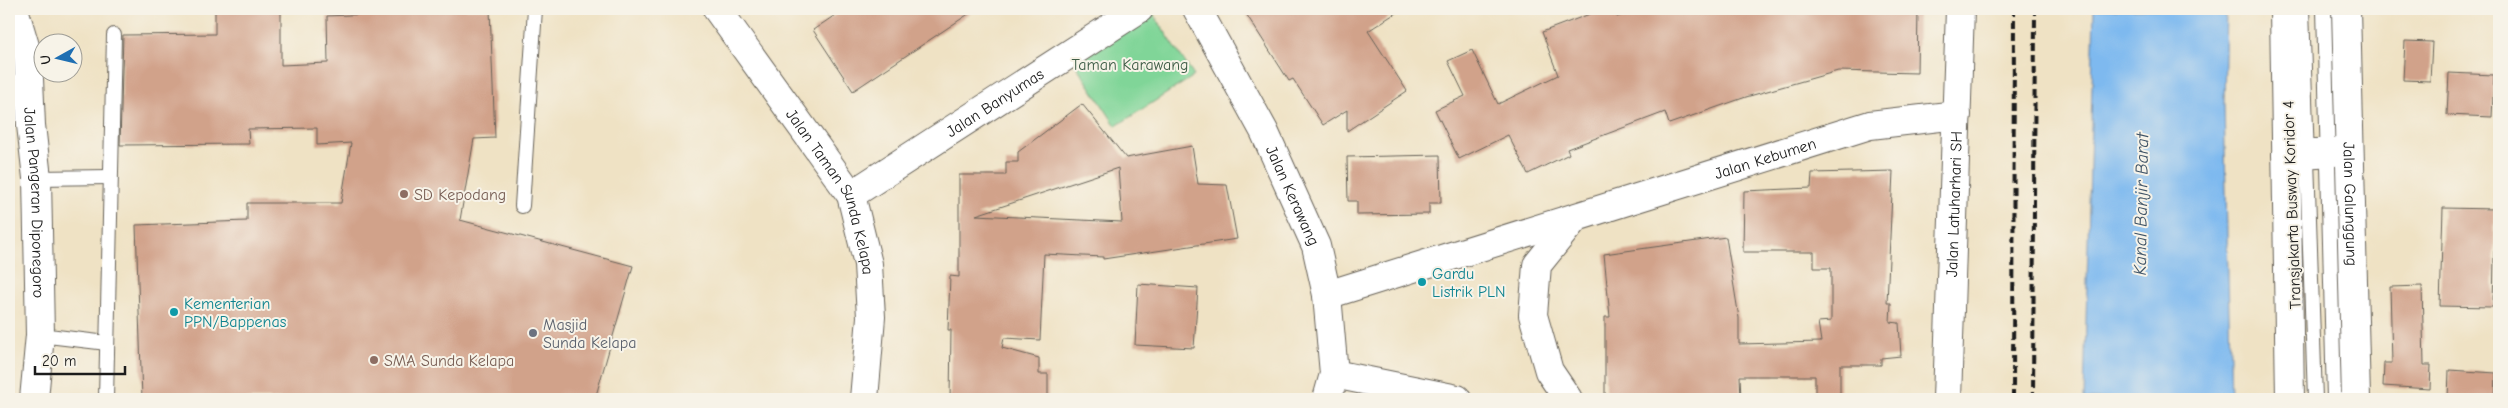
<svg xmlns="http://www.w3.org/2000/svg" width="2508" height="408" font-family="'Comic Neue',sans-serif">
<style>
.green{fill:#80d598;stroke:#4e785a}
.water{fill:#7eb9ef;stroke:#4d6a86}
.building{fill:#d1a28a;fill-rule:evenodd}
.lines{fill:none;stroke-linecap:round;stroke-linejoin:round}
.lane-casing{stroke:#666157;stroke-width:16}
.street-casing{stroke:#666157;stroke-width:30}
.secondary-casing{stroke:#666157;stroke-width:30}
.primary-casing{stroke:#666157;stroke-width:30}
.lane{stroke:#fff;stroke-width:14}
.street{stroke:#fff;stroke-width:28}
.secondary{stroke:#fff;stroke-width:28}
.primary{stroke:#fff;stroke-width:28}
.rail{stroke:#1c1c1c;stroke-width:4;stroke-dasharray:8 4;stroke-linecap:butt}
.education-dot{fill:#8d6e63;stroke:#f7f3e8;stroke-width:2}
.culture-dot{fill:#0f9aa8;stroke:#f7f3e8;stroke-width:2}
.worship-dot{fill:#6b7280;stroke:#f7f3e8;stroke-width:2}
.labels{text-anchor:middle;stroke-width:4;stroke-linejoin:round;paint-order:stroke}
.park-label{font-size:16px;fill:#3f5d47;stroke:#f7f3e8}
.street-label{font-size:16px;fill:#1c1c1c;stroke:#f7f3e8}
.education-label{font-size:16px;fill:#785e54;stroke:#f7f3e8;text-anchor:start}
.culture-label{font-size:16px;fill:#0d838f;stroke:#f7f3e8;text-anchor:start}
.worship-label{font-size:16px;fill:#5b616d;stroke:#f7f3e8;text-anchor:start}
.water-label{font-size:18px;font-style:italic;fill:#3e5366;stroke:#f7f3e8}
</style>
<rect width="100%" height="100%" fill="#f7f3e8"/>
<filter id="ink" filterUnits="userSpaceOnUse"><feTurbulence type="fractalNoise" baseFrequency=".02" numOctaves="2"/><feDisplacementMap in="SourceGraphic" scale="10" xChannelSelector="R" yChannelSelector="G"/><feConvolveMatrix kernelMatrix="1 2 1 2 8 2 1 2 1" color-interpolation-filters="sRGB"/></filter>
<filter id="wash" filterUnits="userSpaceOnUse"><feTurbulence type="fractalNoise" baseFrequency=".0096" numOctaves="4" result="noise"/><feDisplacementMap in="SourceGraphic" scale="20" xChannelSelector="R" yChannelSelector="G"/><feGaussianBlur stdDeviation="1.12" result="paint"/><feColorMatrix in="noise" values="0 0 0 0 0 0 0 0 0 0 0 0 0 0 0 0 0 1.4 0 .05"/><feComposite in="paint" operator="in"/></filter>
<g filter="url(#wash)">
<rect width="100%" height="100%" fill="#efe2c4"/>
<g class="green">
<path d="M1150,9L1194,76L1116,126L1068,53Z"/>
<path d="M9,134L12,140L9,399Z"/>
</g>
<path class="water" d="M2094,9H2226L2224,104L2231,399H2084Z"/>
<g id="blocks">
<g class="building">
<path d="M215,9H281V65L328,63L327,16L414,12V9H490L495,138L474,139L460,220L633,266L595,399H142L136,225L247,221V203H341L351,143L317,145V128L248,129L249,144L120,145L123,35L215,34Z"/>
<path d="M844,9H976L853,91L813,30Z"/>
<path d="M1243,9H1402L1368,31L1407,91L1347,131V110L1323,125L1293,79L1289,81Z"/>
<path d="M1603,9H1614L1617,17L1641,9H1918L1917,73L1838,71L1746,97L1669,124L1665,112L1567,149L1569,154L1528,174L1508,135L1459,159L1435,110L1465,96L1448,61L1472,50L1498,104L1558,75L1542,32Z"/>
<path d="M2405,41L2432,42L2430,81L2403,80Z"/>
<path d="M2449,73L2494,75L2492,117L2447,115Z"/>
<path d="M1082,104L1126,158L1192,146L1198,184L1227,185L1237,239L1103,259V257L1044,254L1040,340L1004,338L1002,348L1039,358V374H1048V399H950L951,330H948L950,276L959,277V175H1006V162H1018V152ZM1118,168L1122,222L976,215Z"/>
<path d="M1440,155L1441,203H1429V214L1357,215V201H1348L1347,157Z"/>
<path d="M1893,171L1887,303H1891L1890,322L1899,323L1901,356L1881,358V365H1840V399H1815V376H1740L1741,399H1605V317H1610L1604,254L1726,237L1739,318V344L1821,342L1818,322L1831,321V268H1814V252H1743L1744,191L1811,188L1812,173Z"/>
<path d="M2443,208L2495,209L2493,307L2440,306Z"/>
<path d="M1138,284L1198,288L1194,348L1135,345Z"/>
<path d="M2422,286L2424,365H2431L2430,389L2383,386L2384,363H2392L2390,287Z"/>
<path d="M2449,370L2496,373L2495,399H2448Z"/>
</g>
</g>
</g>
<g filter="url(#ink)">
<use href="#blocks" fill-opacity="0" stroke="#666157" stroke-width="1"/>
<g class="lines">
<defs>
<g id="lane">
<path d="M2302,9L2315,399"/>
<path d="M2324,9L2334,399"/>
<path d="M37,178L110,177"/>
<path d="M522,206L535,9"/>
<path d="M40,335L107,343"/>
<path d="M106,399L114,35"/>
</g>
<g id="street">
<path id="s1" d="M1197,9L1264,131L1316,246L1327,295L1334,374L1327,399"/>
<path id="s2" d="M851,195L1139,9"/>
<path id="s3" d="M1327,295L1870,125L1957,115"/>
<path d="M1334,374L1457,399"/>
<path d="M1568,399L1549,371L1533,315L1537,265L1575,218"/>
</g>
<g id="secondary">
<path id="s4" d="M14,9L28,56L31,125L37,178L40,335L34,399"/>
<path id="s5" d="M717,9L851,195L868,264L871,317L864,399"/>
<path id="s6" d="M1947,399L1960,9"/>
</g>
<g id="primary">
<path d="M2284,9L2290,399"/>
<path id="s7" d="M2346,9L2356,399"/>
<path d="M2286,155L2348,151"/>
</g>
</defs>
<use href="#lane" class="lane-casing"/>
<use href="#street" class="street-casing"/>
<use href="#secondary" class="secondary-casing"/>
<use href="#primary" class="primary-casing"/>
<use href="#lane" class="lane"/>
<use href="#street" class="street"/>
<use href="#secondary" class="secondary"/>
<use href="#primary" class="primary"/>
<g class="rail">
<path d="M2013,399L2014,9"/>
<path d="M2033,399L2035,9"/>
</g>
</g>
</g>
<g class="education-dot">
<circle cx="404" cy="194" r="5"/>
<circle cx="374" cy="360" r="5"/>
</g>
<g class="culture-dot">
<circle cx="1422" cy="282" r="5"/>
<circle cx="174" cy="312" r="5"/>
</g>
<circle class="worship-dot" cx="533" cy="333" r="5"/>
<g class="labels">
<g class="park-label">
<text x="1130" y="70">Taman Karawang</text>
</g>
<g class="street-label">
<text dy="6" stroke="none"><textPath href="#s2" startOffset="171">Jalan Banyumas</textPath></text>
<text dy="6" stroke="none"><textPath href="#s3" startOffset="459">Jalan Kebumen</textPath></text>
<text dy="6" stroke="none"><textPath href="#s5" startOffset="218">Jalan Taman Sunda Kelapa</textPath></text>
<text dy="6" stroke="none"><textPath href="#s1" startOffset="210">Jalan Kerawang</textPath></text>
<text dy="6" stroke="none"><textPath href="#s4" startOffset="196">Jalan Pangeran Diponegoro</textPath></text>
<text dy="6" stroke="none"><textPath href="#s6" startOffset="195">Jalan Latuharhari SH</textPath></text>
<text dy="6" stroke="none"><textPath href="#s7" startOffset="195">Jalan Galunggung</textPath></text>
<text transform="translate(2291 205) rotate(-92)" y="6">Transjakarta Busway Koridor 4</text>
</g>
<g class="education-label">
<text x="414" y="200">SD Kepodang</text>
<text x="384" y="366">SMA Sunda Kelapa</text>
</g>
<g class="culture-label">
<text x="1432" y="279">Gardu<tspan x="1432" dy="18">Listrik PLN</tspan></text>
<text x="184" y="309">Kementerian<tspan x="184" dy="18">PPN/Bappenas</tspan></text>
</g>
<g class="worship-label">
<text x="543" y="330">Masjid<tspan x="543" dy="18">Sunda Kelapa</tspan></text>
</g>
<g class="water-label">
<text transform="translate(2141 204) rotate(-89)" y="6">Kanal Banjir Barat</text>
</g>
</g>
<rect width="2508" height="408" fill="none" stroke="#f7f3e8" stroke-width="30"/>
<g transform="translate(58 58) rotate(262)"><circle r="24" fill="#f7f3e8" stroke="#9f9d96"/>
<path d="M0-4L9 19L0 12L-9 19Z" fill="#1f6fb2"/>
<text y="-8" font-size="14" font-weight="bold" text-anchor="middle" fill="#1c1c1c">U</text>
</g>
<path d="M35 366v8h90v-8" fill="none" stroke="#1c1c1c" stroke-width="2.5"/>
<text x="42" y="366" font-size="15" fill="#1c1c1c" stroke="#f7f3e8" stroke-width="4" paint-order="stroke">20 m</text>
</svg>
